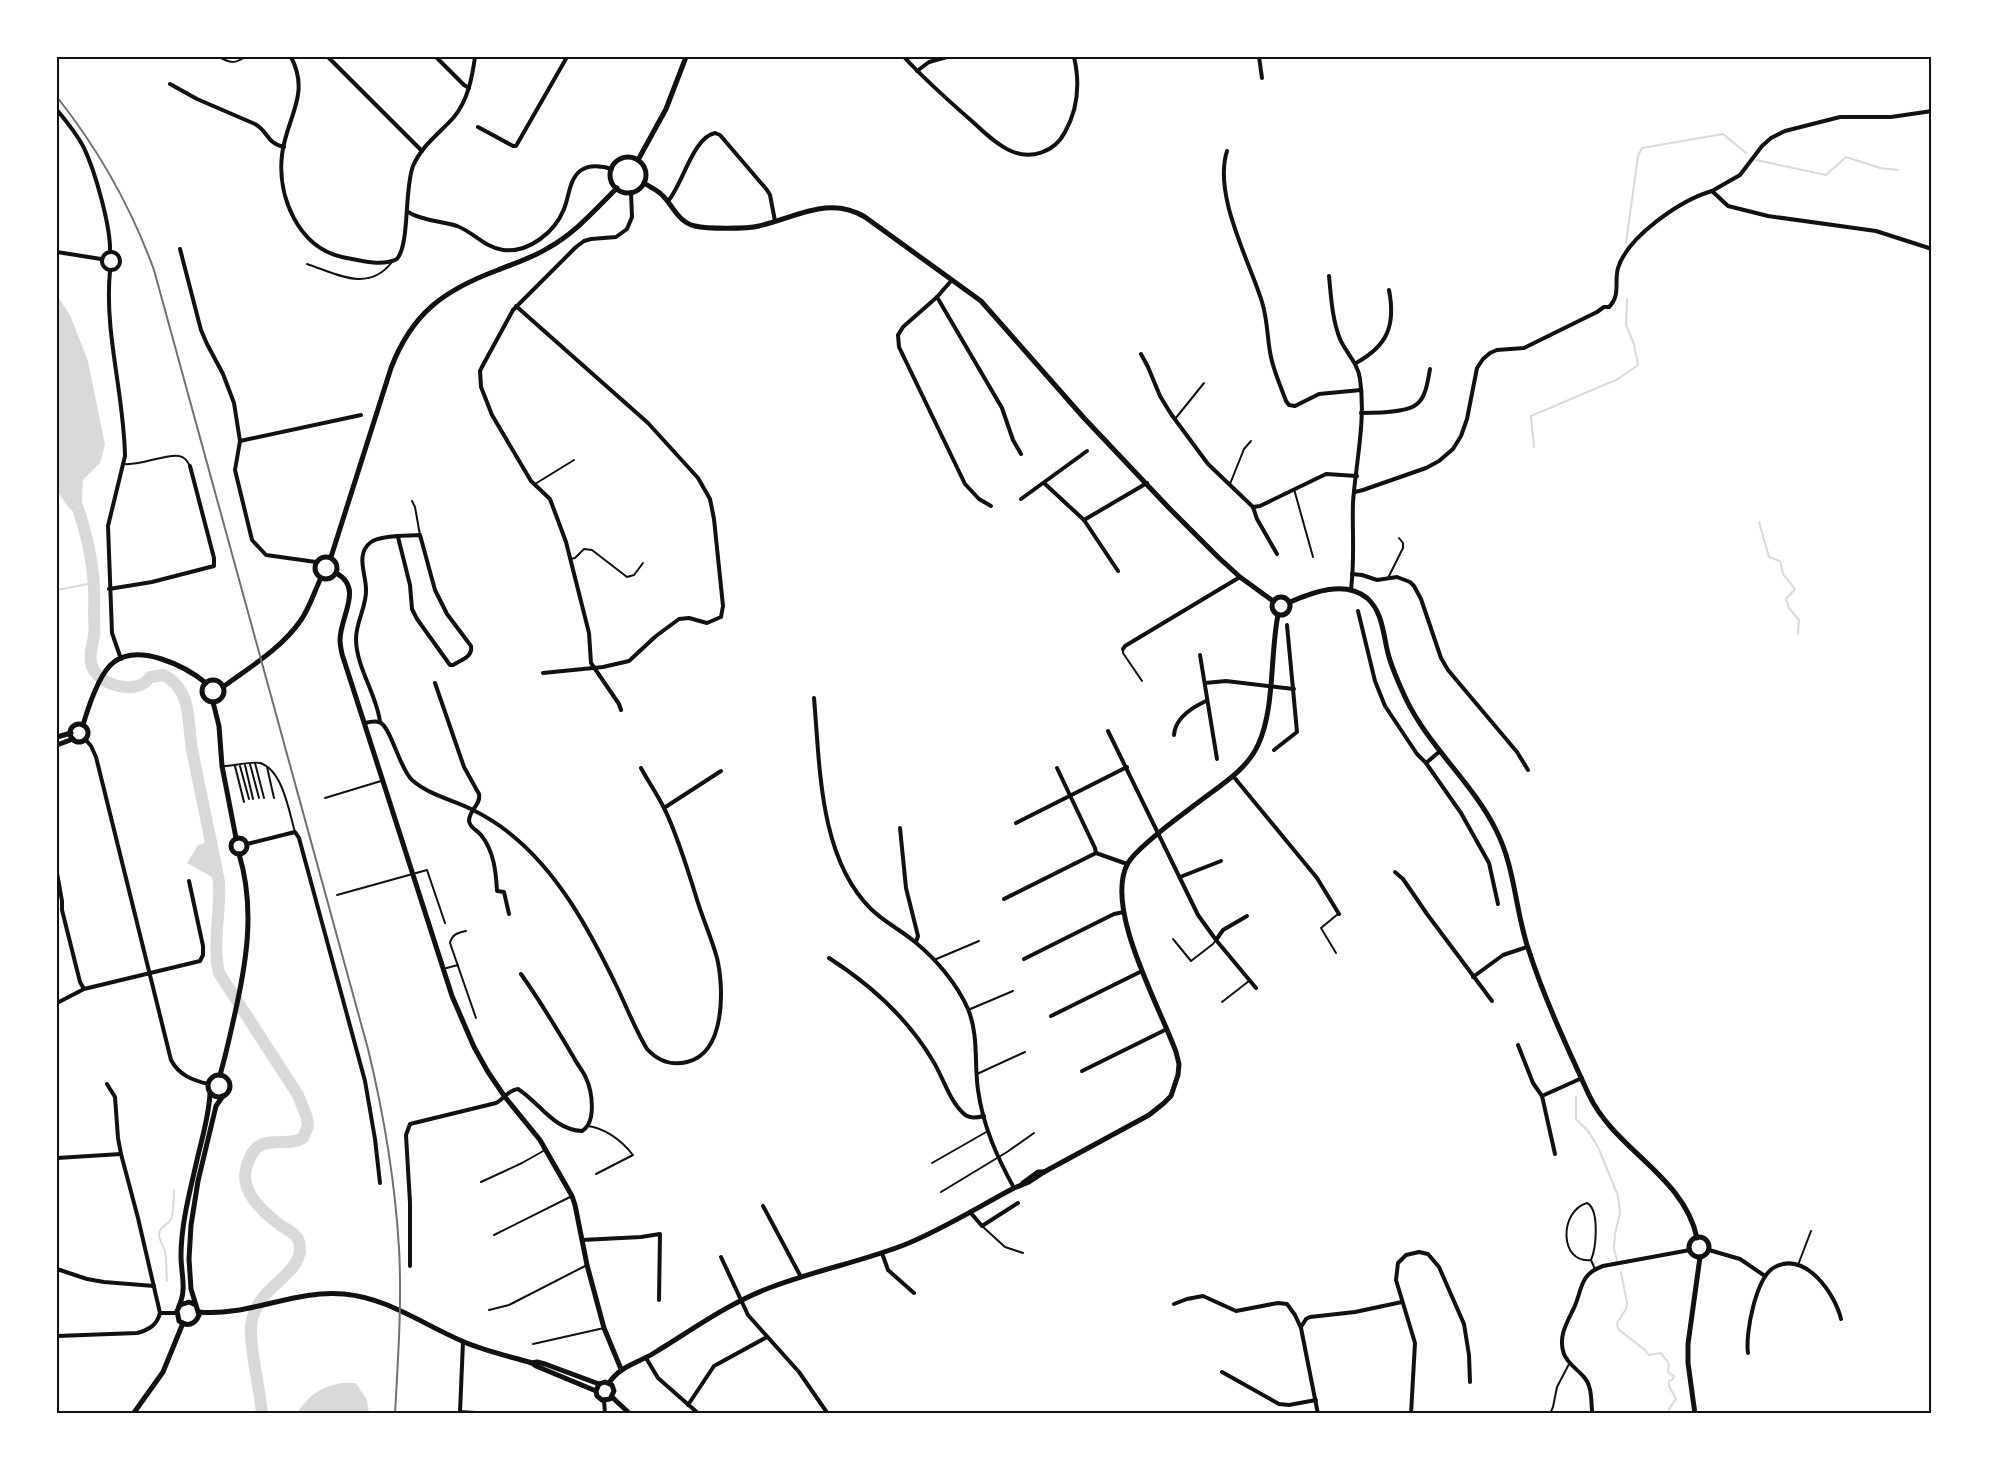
<svg xmlns="http://www.w3.org/2000/svg" width="1989" height="1471" font-family="Quicksand,sans-serif">
<style>
.water{fill:#d9d9d9}
.lines{fill:none;stroke-linecap:round;stroke-linejoin:round}
.stream{stroke:#d9d9d9;stroke-width:2}
.river{stroke:#d9d9d9;stroke-width:12}
.service{stroke:#111;stroke-width:2}
.minor{stroke:#111;stroke-width:4}
.tertiary{stroke:#111;stroke-width:5}
.rail{stroke:#707070;stroke-width:2}
.neatline{fill:none;stroke:#111;stroke-width:2}
</style>
<rect width="100%" height="100%" fill="#fff"/>
<g class="water">
<path d="M57,295L70,315L88,361L105,445L100,463L83,480L81,517L69,508L57,491Z"/>
<path d="M212,841L219,881L187,863L198,845Z"/>
<path d="M341,1383H356L367,1400L369,1414H296C310,1395 318,1388 341,1383Z"/>
</g>
<g class="lines">
<g class="stream">
<path d="M1756,160L1826,175L1846,157L1880,168L1898,170"/>
<path d="M1626,243L1638,156L1642,148L1723,134L1746,153"/>
<path d="M1534,447L1531,416L1618,379L1638,365L1634,344L1626,325L1627,299"/>
<path d="M1759,522L1769,557L1780,561L1783,574L1795,589L1786,599L1789,608L1799,620L1798,634"/>
<path d="M57,590L93,583"/>
<path d="M1576,1097V1119L1588,1131L1598,1147L1618,1196L1620,1213L1615,1234L1614,1248L1617,1261"/>
<path d="M1621,1272L1627,1303L1626,1309L1617,1323L1618,1329L1645,1350L1649,1355L1661,1353L1669,1364L1668,1372L1674,1376L1672,1380L1669,1381V1386L1676,1399L1669,1409L1671,1414"/>
<path d="M167,1281C166,1271 167,1261 165,1252C164,1246 159,1241 159,1234C160,1225 168,1226 171,1219C173,1215 174,1196 174,1191"/>
</g>
<path class="river" d="M76,503C89,539 96,574 94,612C94,620 95,628 94,635C93,644 89,653 91,663C95,685 138,697 150,677L164,675C193,691 187,722 192,750L219,881C221,910 212,945 219,973L298,1095L307,1118L308,1126L303,1138C289,1146 273,1138 259,1146C252,1150 250,1158 247,1165C238,1190 262,1211 280,1225C286,1229 294,1232 298,1239C300,1242 300,1248 300,1252C296,1272 274,1282 263,1298C257,1305 251,1318 251,1327C250,1353 260,1387 262,1414"/>
<g class="service">
<path d="M219,57C230,63 235,64 245,57"/>
<path d="M307,264C337,274 368,293 392,262"/>
<path d="M1175,419L1204,383"/>
<path d="M124,464C141,466 167,453 179,456C185,457 187,461 190,466"/>
<path d="M535,484L574,460"/>
<path d="M1230,484L1244,449L1251,441"/>
<path d="M1294,489L1313,557"/>
<path d="M412,501L415,507L420,535"/>
<path d="M570,559L575,558L584,549L592,550L627,577L634,575L643,563"/>
<path d="M1388,578L1403,548V543L1399,538"/>
<path d="M1123,649V653L1142,681"/>
<path d="M255,763L264,798"/>
<path d="M250,764L259,798"/>
<path d="M245,765L253,799"/>
<path d="M223,766C232,766 253,761 260,763C283,770 289,812 295,832"/>
<path d="M235,766L244,802"/>
<path d="M240,766L249,799"/>
<path d="M267,767L274,798"/>
<path d="M325,798L381,781"/>
<path d="M337,895L427,870L445,923"/>
<path d="M466,931C458,933 452,934 450,943L476,1018"/>
<path d="M1173,939L1191,961L1213,944L1216,940"/>
<path d="M1336,953L1321,928L1338,914"/>
<path d="M934,960L979,941"/>
<path d="M443,969L458,965"/>
<path d="M1222,1002L1249,981"/>
<path d="M968,1010L1013,991"/>
<path d="M977,1074L1025,1052"/>
<path d="M588,1126C607,1129 621,1140 633,1155L596,1174"/>
<path d="M932,1163L988,1131"/>
<path d="M481,1182L522,1163L545,1150"/>
<path d="M941,1192L1007,1152L1034,1133"/>
<path d="M982,1226L1005,1247L1023,1253"/>
<path d="M494,1235L572,1196"/>
<path d="M1591,1260C1559,1264 1559,1211 1587,1203C1600,1210 1596,1248 1591,1260L1595,1269"/>
<path d="M1798,1265L1811,1231"/>
<path d="M489,1310L509,1305L587,1265"/>
<path d="M533,1344L604,1328"/>
<path d="M1550,1414L1553,1407L1557,1387L1569,1364"/>
<path d="M1587,1414L1592,1411V1414"/>
</g>
<g class="minor">
<path d="M291,57C311,95 286,118 282,155C277,196 298,247 342,257C357,260 382,267 397,259C410,243 404,190 413,166C422,145 440,133 454,117C468,100 472,78 475,57"/>
<path d="M328,57L422,151"/>
<path d="M436,57L464,85L469,88"/>
<path d="M904,57C926,81 950,102 974,123C985,133 997,145 1011,151C1031,160 1055,152 1065,132C1078,109 1080,83 1074,57"/>
<path d="M1259,57L1262,78"/>
<path d="M917,71L929,62L947,57"/>
<path d="M170,84L197,99L255,124C269,132 266,143 284,147"/>
<path d="M57,110C67,122 77,134 84,148C95,171 111,227 110,252"/>
<path d="M478,127L513,146H516L567,57"/>
<path d="M1227,151C1213,195 1249,260 1262,302C1268,321 1267,339 1271,357C1274,372 1281,387 1286,401L1289,405L1295,406L1319,394L1361,390"/>
<path d="M1712,191L1740,175L1762,146L1771,138L1785,131L1840,117H1891L1932,111"/>
<path d="M668,201C682,186 693,137 715,133L720,135L767,190L770,195L775,221"/>
<path d="M408,212C422,221 442,221 457,226C473,232 486,248 503,250C529,253 555,232 564,209C569,197 569,180 580,171C589,164 602,166 612,169"/>
<path d="M180,249L201,330L207,344L223,374L234,403L240,441L235,470L252,540L266,555L316,562"/>
<circle cx="111" cy="261" r="9"/>
<path d="M57,252L101,259"/>
<path d="M110,271C104,332 124,394 125,456L108,526L112,633L121,659"/>
<path d="M1329,276C1331,296 1332,319 1340,339C1346,353 1358,363 1360,379C1366,420 1356,462 1353,502C1352,531 1355,560 1351,589"/>
<path d="M951,281L937,297L903,327L898,335L899,347L965,484L979,499L991,506"/>
<path d="M937,297L1002,408L1013,440L1021,454"/>
<path d="M516,306L648,423L698,478L710,499L714,519L723,606L721,617L707,623L689,618L679,619L656,636L629,661L603,667L543,673"/>
<path d="M1141,354L1148,367L1160,396L1171,414L1208,464L1253,507L1257,519L1277,554"/>
<path d="M1356,363C1387,346 1396,326 1389,290"/>
<path d="M1361,413C1374,413 1407,413 1417,404C1426,397 1428,380 1430,369"/>
<path d="M240,441L361,415"/>
<path d="M1044,483L1084,520L1118,571"/>
<path d="M1355,492L1363,490L1426,468L1439,461L1453,449L1461,436L1467,419L1477,368L1483,359L1490,353L1497,350L1524,348L1597,312L1604,307H1609C1621,295 1614,282 1618,268C1628,236 1681,200 1712,191L1728,206L1768,216L1876,231L1932,249"/>
<path d="M1021,499L1087,451"/>
<path d="M1253,507L1260,506L1326,474L1357,476"/>
<path d="M1084,520L1147,483"/>
<path d="M1352,574L1362,575L1377,580L1397,577L1410,582L1414,586L1421,599L1441,658L1448,670L1517,752L1528,770"/>
<path d="M109,589L152,582L214,566V558L190,466"/>
<path d="M1358,611L1375,681L1385,706L1417,754L1426,763L1461,813L1489,863L1498,904"/>
<path d="M1123,649L1125,646L1240,577"/>
<path d="M1200,655L1217,759"/>
<path d="M435,683L464,767L479,794C481,805 469,810 469,821C470,828 477,830 481,835C494,851 496,872 497,891L504,892L509,914"/>
<path d="M1205,683L1226,681L1294,689"/>
<path d="M814,698C820,766 819,858 871,909C884,922 901,930 915,942C936,959 957,984 968,1009C979,1036 974,1063 978,1090C983,1126 997,1157 1014,1188"/>
<path d="M621,710L619,704L591,663L589,633L566,542L550,499L531,481L492,415L481,387L480,371L483,365L513,310L576,247L584,241L591,239L616,237L627,229L632,217L631,192"/>
<path d="M380,722C377,695 356,667 356,639C356,621 367,606 366,589C366,574 355,554 371,542C380,535 408,536 420,535L435,590L447,614L471,646C473,657 461,660 453,665H450L417,619L412,609L410,585L398,537"/>
<path d="M365,723C369,722 375,721 379,722C391,726 399,768 412,780C429,795 453,800 473,810C485,816 498,824 508,832C558,871 590,931 617,987C627,1008 635,1029 647,1049C658,1061 671,1066 687,1062C726,1053 724,987 717,958C711,936 701,915 695,893C686,865 677,834 664,808C657,794 648,781 641,768"/>
<path d="M1108,731L1198,915L1216,940L1256,988"/>
<path d="M1174,735C1175,718 1193,707 1206,701"/>
<path d="M85,739L91,746L96,757L171,1060C179,1075 192,1080 208,1084"/>
<path d="M1274,750L1297,732L1287,625"/>
<path d="M1426,763L1439,752"/>
<path d="M1057,768L1095,848L1096,853"/>
<path d="M1233,776L1317,878L1339,914"/>
<path d="M664,808L721,771"/>
<path d="M1016,823L1127,767"/>
<path d="M900,828L906,888L918,936L916,942"/>
<path d="M247,844L295,832L299,838L365,1081L375,1139L380,1183"/>
<path d="M1096,853L1127,864"/>
<path d="M1395,872L1403,879L1427,914L1492,1001"/>
<path d="M57,873L62,901V910L80,982L84,989"/>
<path d="M1180,877L1221,861"/>
<path d="M1004,899L1096,853"/>
<path d="M1216,940L1223,930L1247,916"/>
<path d="M829,958C871,985 907,1017 933,1061C943,1077 949,1100 963,1113C969,1119 976,1118 984,1116"/>
<path d="M1024,959L1114,914L1124,912"/>
<path d="M1473,977L1503,955L1527,947"/>
<path d="M57,1003L84,989L200,961L203,955V946L189,881"/>
<path d="M1051,1016L1142,971"/>
<path d="M1518,1045L1533,1083L1542,1096L1555,1154"/>
<path d="M1082,1071L1167,1029"/>
<path d="M1542,1096L1582,1078"/>
<path d="M57,1158L121,1154"/>
<path d="M763,1206L801,1277"/>
<path d="M970,1212L982,1226L1018,1203"/>
<path d="M582,1240L641,1237L660,1234L659,1300"/>
<path d="M1709,1250L1740,1259L1765,1276"/>
<path d="M882,1253L888,1270L914,1293"/>
<path d="M721,1257L748,1315L799,1372L828,1414"/>
<path d="M410,1266V1203L406,1135L410,1124L496,1103C504,1099 508,1090 518,1089C540,1103 554,1130 582,1131C597,1122 592,1091 586,1078C583,1071 577,1064 574,1058C557,1029 540,1001 521,974"/>
<path d="M57,1269L87,1279L104,1282L154,1286"/>
<path d="M1174,1304L1187,1299L1203,1296L1236,1311L1278,1303L1287,1304L1295,1315L1301,1328L1318,1414"/>
<path d="M160,1313H177"/>
<path d="M1301,1327L1306,1319L1310,1317L1355,1312L1402,1302"/>
<path d="M57,1336L137,1333C149,1330 157,1325 160,1313L138,1218L121,1154L118,1138L115,1097L107,1084"/>
<path d="M463,1342L460,1412L492,1414"/>
<path d="M1748,1353C1745,1334 1756,1276 1775,1267C1806,1251 1835,1294 1841,1319"/>
<path d="M646,1358L658,1378L699,1414"/>
<path d="M1222,1372L1279,1404L1289,1405L1316,1400"/>
<path d="M604,1400L605,1414"/>
<path d="M688,1405L714,1366L767,1337"/>
<path d="M1592,1411C1591,1398 1592,1385 1583,1376C1576,1368 1568,1364 1564,1354C1558,1338 1566,1324 1573,1310C1583,1290 1578,1275 1603,1266L1690,1250"/>
<path d="M1411,1414L1415,1343L1396,1280L1398,1263L1406,1255L1419,1252L1428,1254L1439,1267L1464,1324L1469,1355L1470,1382"/>
</g>
<g class="tertiary">
<circle cx="628" cy="175" r="18"/>
<path d="M638,160L666,109L686,57"/>
<path d="M644,183C650,187 658,190 663,196C674,207 678,222 695,226C707,229 747,229 759,226C795,218 829,195 865,217L981,301L1084,418L1169,508L1218,557L1240,577L1273,601"/>
<circle cx="326" cy="568" r="11"/>
<path d="M331,557L391,368C412,313 444,290 498,270C515,263 532,258 548,248C575,233 595,210 617,188"/>
<path d="M336,573C364,588 340,616 340,640C340,644 341,649 342,654L452,996L474,1047L488,1072L505,1097L540,1140L572,1196L575,1205L587,1265L604,1328L621,1369"/>
<circle cx="1281" cy="606" r="9"/>
<path d="M1290,602C1313,592 1345,580 1367,598C1384,613 1383,637 1389,657C1393,671 1400,686 1406,699C1429,747 1472,782 1496,830C1515,867 1515,909 1528,948C1544,998 1567,1047 1589,1095C1615,1150 1684,1176 1697,1238"/>
<circle cx="213" cy="691" r="11"/>
<path d="M223,687C250,667 282,648 301,620C310,607 314,592 321,578"/>
<path d="M213,702L219,726L222,766L236,838"/>
<circle cx="79" cy="733" r="9"/>
<path d="M83,725C88,708 99,673 114,662C139,643 185,666 206,683"/>
<path d="M57,737L71,733"/>
<path d="M57,745L73,739"/>
<circle cx="239" cy="846" r="8"/>
<path d="M220,1075C225,1058 229,1040 233,1022C246,966 256,910 239,854"/>
<circle cx="219" cy="1086" r="11"/>
<path d="M1023,1183L1038,1172H1044"/>
<circle cx="1699" cy="1247" r="10"/>
<path d="M196,1305L189,1302L180,1305L177,1311L179,1321C187,1327 195,1325 199,1315L191,1289L189,1259L191,1225L198,1181L216,1106L223,1096"/>
<path d="M179,1306C187,1289 181,1274 181,1256C181,1224 190,1191 197,1160C202,1138 209,1116 210,1093"/>
<path d="M199,1312C248,1317 295,1289 344,1294C388,1298 422,1324 462,1341C484,1351 509,1356 532,1363L537,1362L545,1364L599,1384"/>
<path d="M532,1363L536,1366L596,1391L597,1396L602,1400L610,1399L614,1391L612,1385L605,1382L599,1384L596,1391"/>
<path d="M609,1383C620,1366 638,1363 654,1353C692,1330 727,1304 769,1288C813,1271 860,1262 904,1245C942,1230 978,1207 1014,1188L1029,1182L1044,1172L1149,1115L1164,1103L1171,1096L1178,1075L1179,1064L1176,1052C1160,1007 1103,907 1128,863C1137,847 1180,816 1196,804C1218,787 1247,770 1258,745C1275,709 1270,654 1278,615"/>
<path d="M612,1397L630,1414"/>
<path d="M133,1414L163,1372L183,1323"/>
<path d="M1695,1414L1688,1363V1344L1700,1257"/>
</g>
<path class="rail" d="M57,97C99,150 131,207 154,270L368,1049C384,1115 395,1181 399,1248C402,1303 398,1359 395,1414"/>
</g>
<rect width="1989" height="1471" fill="none" stroke="#ffffff" stroke-width="117"/>
<rect x="58" y="58" width="1872" height="1354" class="neatline"/>
</svg>
